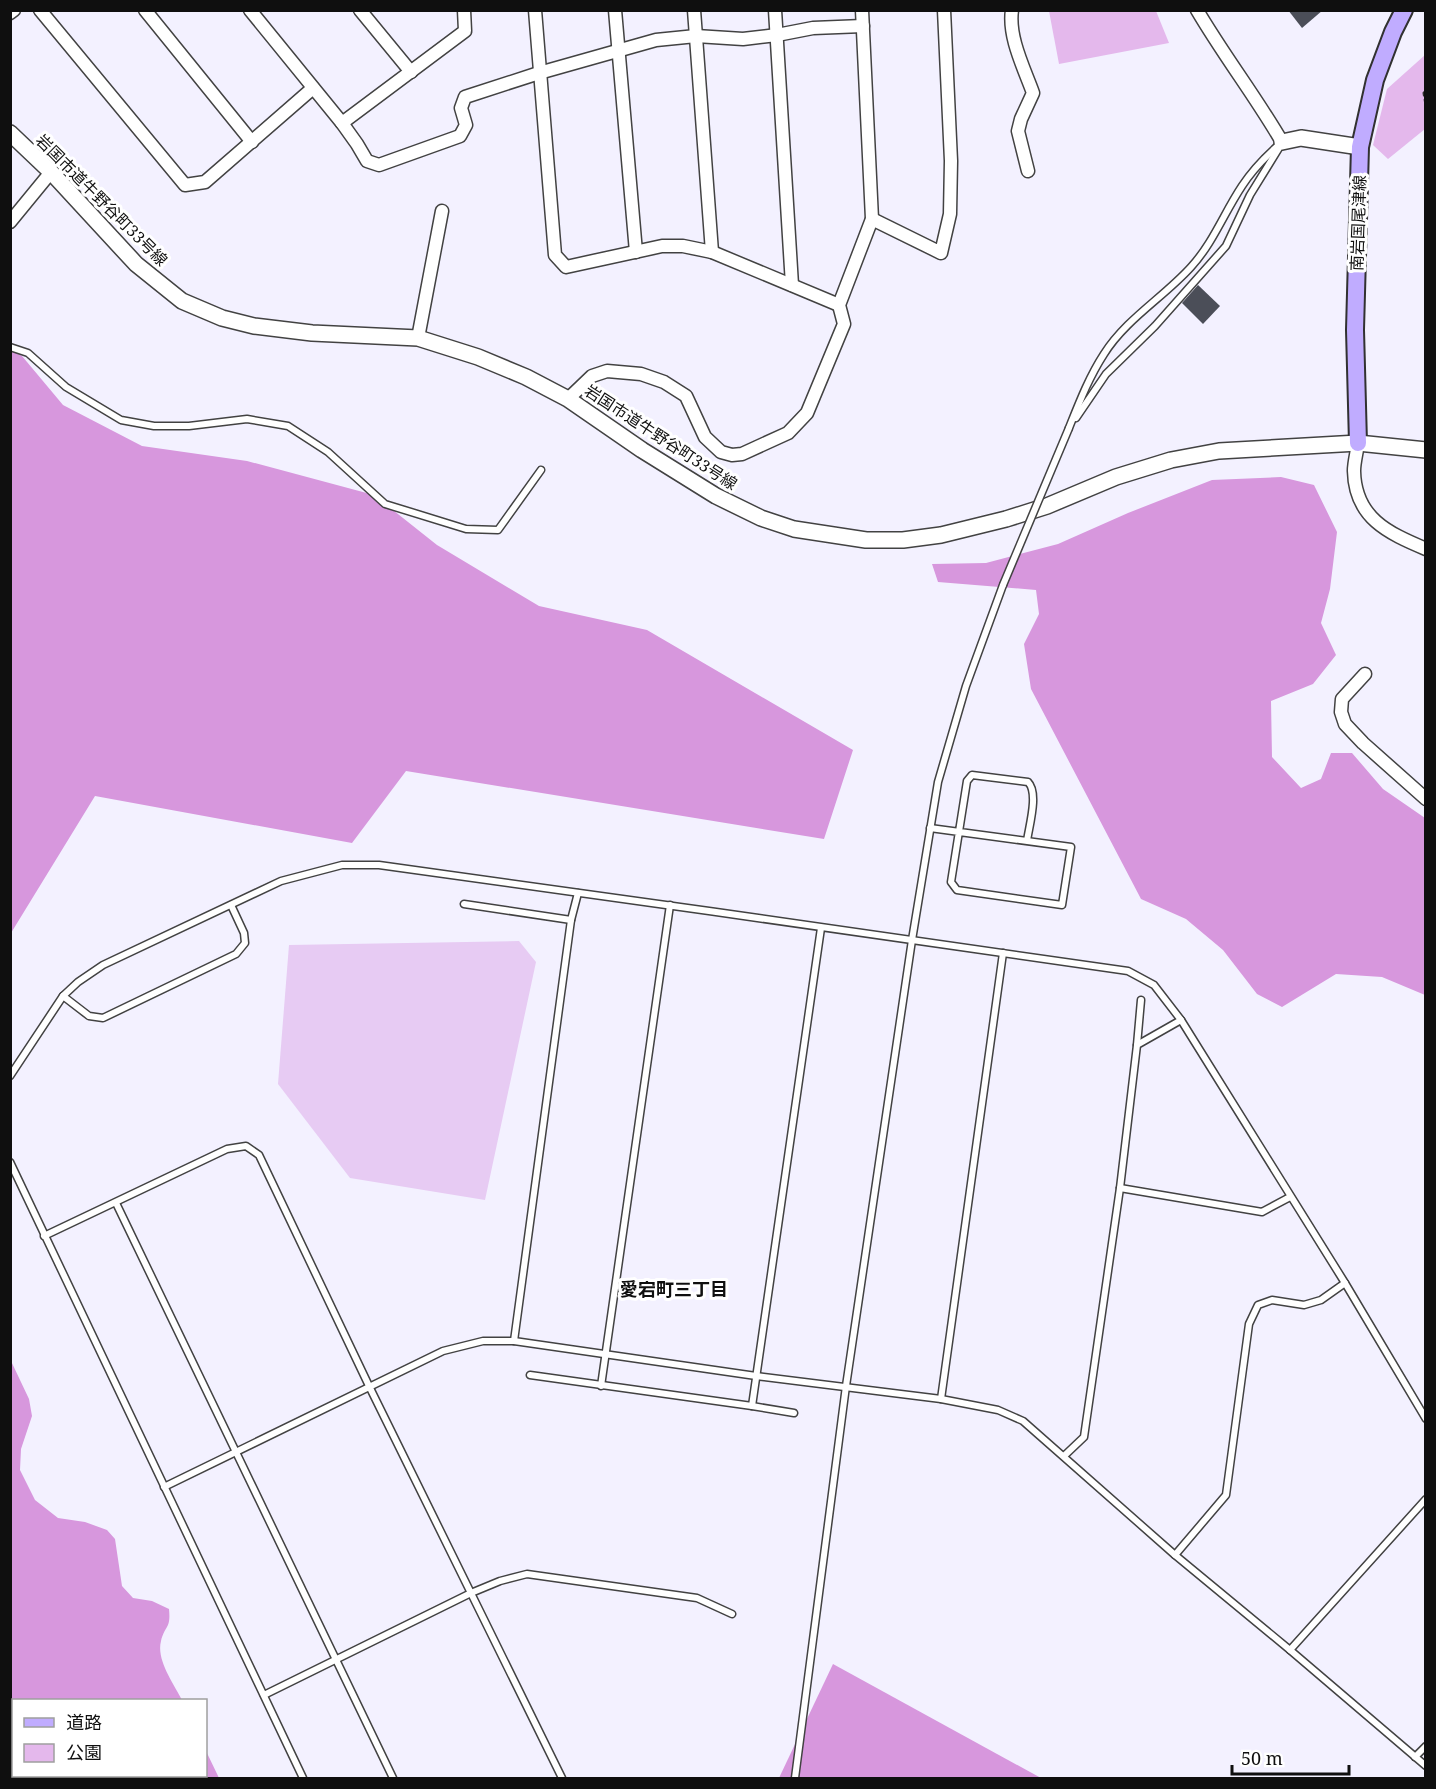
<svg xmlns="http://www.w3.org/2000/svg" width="1436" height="1789" font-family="'Noto Serif','Noto Sans JP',serif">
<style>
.green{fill:#e4b8ec}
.forest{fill:#d797dd}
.pitch{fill:#e7cbf3}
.building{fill:#4b4e58}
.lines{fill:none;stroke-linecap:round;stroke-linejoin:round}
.service-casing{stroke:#424242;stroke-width:9}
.minor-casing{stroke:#424242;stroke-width:15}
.tertiary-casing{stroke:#424242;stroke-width:18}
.secondary-casing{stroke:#313131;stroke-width:20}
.path{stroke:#313131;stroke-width:3;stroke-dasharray:6 3;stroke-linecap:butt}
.service{stroke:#fff;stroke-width:6}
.minor{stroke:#fff;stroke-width:12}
.tertiary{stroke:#fff;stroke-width:15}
.secondary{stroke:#c0acff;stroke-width:16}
.service-bridge-casing{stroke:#424242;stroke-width:9;stroke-linecap:butt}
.service-bridge{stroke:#fff;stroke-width:6}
.labels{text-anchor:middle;stroke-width:6;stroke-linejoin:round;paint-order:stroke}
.street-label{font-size:16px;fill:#0f0f0f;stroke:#fff}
.neighbourhood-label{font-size:18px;font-weight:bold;fill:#0f0f0f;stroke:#fff}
</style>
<rect width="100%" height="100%" fill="#f3f1ff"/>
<g class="green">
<path d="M1049,11H1156L1169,43L1059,64Z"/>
<path d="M1425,55V129L1388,159L1373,145L1387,89Z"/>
</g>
<g class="forest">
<path d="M11,350L22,356L63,405L142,446L247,461L374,495L437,545L539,606L647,630L853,750L824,839L406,771L352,843L95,796L11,933Z"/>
<path d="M1281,477L1314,485L1337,532L1330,589L1321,623L1336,655L1313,684L1271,701L1272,757L1301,788L1321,779L1331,753H1352L1383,789L1425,818V995L1382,977L1336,974L1282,1007L1257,994L1223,950L1186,919L1141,899L1031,689L1024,644L1039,614L1036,590L938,582L932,564L986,563L1058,544L1128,513L1212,480Z"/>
<path d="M11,1361L29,1399L32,1416L21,1449L20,1470L35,1500L58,1518L85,1522L107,1530L115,1539L122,1586L133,1598L152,1601L169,1609C171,1629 165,1625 161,1641C156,1660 174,1684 182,1700H14V1776H206V1751L219,1778H11Z"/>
<path d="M833,1664L1041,1778H779Z"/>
</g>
<path class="pitch" d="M519,941L536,962L485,1200L350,1178L278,1084L289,945Z"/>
<g class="building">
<path d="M1288,10H1323L1302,28Z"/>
<path d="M1198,285L1220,306L1203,324L1182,303Z"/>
</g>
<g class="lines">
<defs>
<g id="service">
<path d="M10,347L28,353L66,387L121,420L154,426H189L247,419L288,426L328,452L385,504L466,529L498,530L541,470"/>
<path d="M1076,418L1106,374L1155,326L1226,246L1250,195L1279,148"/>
<path d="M1069,428C1079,403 1089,377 1104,354C1126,319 1164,297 1191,267C1213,243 1224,213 1242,186C1253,169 1267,155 1282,142"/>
<path d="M930,828L1071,847L1062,905L957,890L951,882L967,781L972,775L1028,782C1039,793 1029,826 1027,841"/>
<path d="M464,904L571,920"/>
<path d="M63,996L89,1016L103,1018L236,954L245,943L244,933L231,905"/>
<path d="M1137,1045L1141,1000"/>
<path d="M10,1076L63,996L78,982L103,965L281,881L342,865H379C629,900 878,934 1128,971L1154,985L1181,1020L1345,1283L1426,1419"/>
<path d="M10,1162L303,1778"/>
<path d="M1120,1188L1262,1212L1290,1197"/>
<path d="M116,1203L393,1778"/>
<path d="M44,1236L227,1149L246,1146L259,1155L370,1388L562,1778"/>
<path d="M514,1341L571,920L578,893"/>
<path d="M530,1375L752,1406L794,1413"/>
<path d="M601,1386L670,905"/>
<path d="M941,1399L1003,953"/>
<path d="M752,1406L821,928"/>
<path d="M1064,1456L1084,1437L1120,1188L1137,1045L1181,1020"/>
<path d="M164,1487L443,1351L483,1341H514L756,1376L941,1399L998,1410L1023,1421L1175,1555L1290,1650L1426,1499"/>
<path d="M1175,1555L1226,1495L1249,1324L1258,1305L1272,1300L1304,1305L1321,1300L1345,1283"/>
<path d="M1290,1650L1426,1766"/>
<path d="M264,1695L471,1593L500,1581L527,1574L697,1598L732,1614"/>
<path d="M1415,1757L1426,1746"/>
<path d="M795,1778L846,1386L912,940L938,782L966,686L1003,585"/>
</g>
<g id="minor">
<path d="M40,10L185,185L205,182L313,88"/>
<path d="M145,10L252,142"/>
<path d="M250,10L342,123L357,144L367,161L379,165L460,136L466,125L461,108L465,97L539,73L656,40L696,36L743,39L777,35L813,28L863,26"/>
<path d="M360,10L411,72"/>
<path d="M535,10L555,255L566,267L662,246H683L712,252L839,305"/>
<path d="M615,10L636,252"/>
<path d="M694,10L712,252"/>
<path d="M775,10L792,285"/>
<path d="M1012,10C1008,37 1024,68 1033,93L1021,119L1018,131L1028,171"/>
<path d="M1197,10C1224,56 1256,97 1282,142"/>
<path d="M10,13L14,10"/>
<path d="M342,123L465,31L464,10"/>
<path d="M872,219L941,253L950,214L951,161L944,10"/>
<path d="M10,222L51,172"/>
<path d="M418,338L442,211"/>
<path d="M568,399L592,376L607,371L641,374L664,382L686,396L705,437L721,452L732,455L742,454L788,433L807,413L844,324L839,305L872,219L862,10"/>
<path d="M1358,443C1357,452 1354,462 1354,471C1355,518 1388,533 1426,549"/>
<path d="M1365,674L1342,699L1341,712L1345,724L1363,743L1426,799"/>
</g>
<g id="tertiary">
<path d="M10,133L51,172L136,264L182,301L222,318L254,326L312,333L418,338L478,357L526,377L568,399L642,450L716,496L761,518L794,529L866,540H903L941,535L1006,519L1047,506L1116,477L1171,460L1219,451L1358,443L1426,450"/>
<path d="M1282,142L1301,138L1360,147"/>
</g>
<path id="secondary" d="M1358,443L1355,330L1360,147L1375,80L1393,32L1404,10"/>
</defs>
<use href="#service" class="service-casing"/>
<use href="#minor" class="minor-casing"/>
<use href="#tertiary" class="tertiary-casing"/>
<use href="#secondary" class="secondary-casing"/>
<path class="path" d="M1426,91L1424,93L1426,105"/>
<use href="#service" class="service"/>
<use href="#minor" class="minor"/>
<use href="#tertiary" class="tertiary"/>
<use href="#secondary" class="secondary"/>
<defs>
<path id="service-bridge" d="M1003,585L1069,428"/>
</defs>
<use href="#service-bridge" class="service-bridge-casing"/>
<use href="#service-bridge" class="service-bridge"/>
</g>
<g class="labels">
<g class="street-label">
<text transform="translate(102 200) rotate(45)" y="6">岩国市道牛野谷町33号線</text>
<text transform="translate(1358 223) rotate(-88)" y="6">南岩国尾津線</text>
<text transform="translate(661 437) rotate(33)" y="6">岩国市道牛野谷町33号線</text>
</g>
<g class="neighbourhood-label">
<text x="674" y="1296">愛宕町三丁目</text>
</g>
</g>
<rect width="1436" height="1789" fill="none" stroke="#0f0f0f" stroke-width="24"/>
<rect x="12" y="1699" width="195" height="78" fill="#ffffff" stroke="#9f9f9f" stroke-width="1.5"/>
<rect x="24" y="1718" width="30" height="9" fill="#c0acff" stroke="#9f9f9f" stroke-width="1.5"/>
<text x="66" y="1729" font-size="18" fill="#0f0f0f">道路</text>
<rect x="24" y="1744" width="30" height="18" fill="#e4b8ec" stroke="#9f9f9f" stroke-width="1.5"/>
<text x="66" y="1759" font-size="18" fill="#0f0f0f">公園</text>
<path d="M1232 1765v9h117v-9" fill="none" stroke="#0f0f0f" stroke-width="3"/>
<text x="1241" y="1765" font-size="18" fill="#0f0f0f" stroke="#ffffff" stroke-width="4.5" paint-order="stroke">50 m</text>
</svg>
